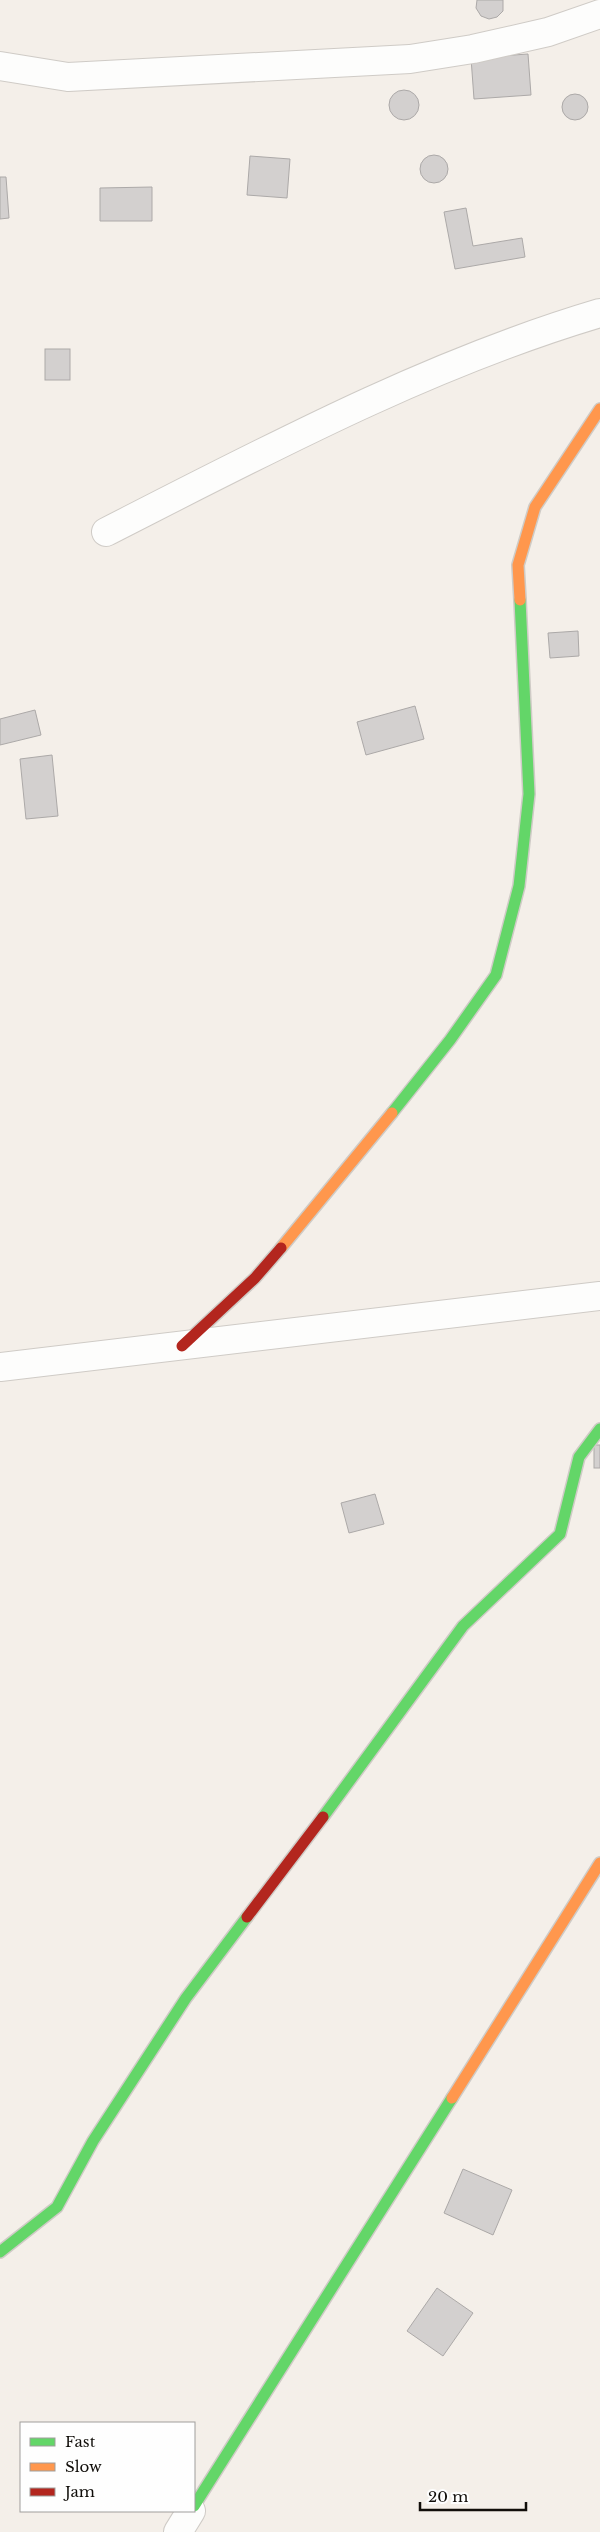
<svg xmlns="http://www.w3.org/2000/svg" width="600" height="2532" font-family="'Libre Baskerville',serif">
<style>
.building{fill:#d3d0cf;stroke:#aca9a8}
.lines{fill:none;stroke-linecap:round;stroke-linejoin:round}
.street-casing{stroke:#cfcbc6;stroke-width:30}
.fast-casing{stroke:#cfcbc6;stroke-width:14}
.slow-casing{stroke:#cfcbc6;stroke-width:14}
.jam-casing{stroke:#cfcbc6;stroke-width:14}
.street{stroke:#fdfdfc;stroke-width:28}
.fast{stroke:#63d668;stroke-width:11}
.slow{stroke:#ff974d;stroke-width:11}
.jam{stroke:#b3261e;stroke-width:11}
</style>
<rect width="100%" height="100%" fill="#f4efe9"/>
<g class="building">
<path d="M477,0H503V11L497,17L489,19L481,16L476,8Z"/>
<path d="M528,54L531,95L474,99L471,58Z"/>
<circle cx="404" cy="105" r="15"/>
<circle cx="575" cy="107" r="13"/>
<circle cx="434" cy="169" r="14"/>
<path d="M250,156L290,159L287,198L247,195Z"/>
<path d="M0,177H6L9,218L0,219Z"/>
<path d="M152,187V221H100V188Z"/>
<path d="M466,208L473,246L522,238L525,257L455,269L444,212Z"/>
<rect x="45" y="349" width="25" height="31"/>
<path d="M578,631L579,656L550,658L548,633Z"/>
<path d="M415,706L424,739L366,755L357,722Z"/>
<path d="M35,710L41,735L0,745V719Z"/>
<path d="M52,755L58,816L26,819L20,759Z"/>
<rect x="594" y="1445" width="6" height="23"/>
<path d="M375,1494L384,1524L349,1533L341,1503Z"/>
<path d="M463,2169L512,2190L493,2235L444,2213Z"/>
<path d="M437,2288L473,2313L443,2356L407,2331Z"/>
</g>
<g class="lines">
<defs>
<g id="street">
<path d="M0,66L68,77L410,59L473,49L548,32L600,14"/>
<path d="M106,532C265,451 428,364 600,313"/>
<path d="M0,1367L600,1296"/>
<path d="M178,2532L191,2511"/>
</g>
<g id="fast">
<path d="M392,1113L450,1040L496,975L519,886L529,794L520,600"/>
<path d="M323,1817L463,1626L560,1534L579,1457L600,1429"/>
<path d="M0,2252L57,2207L93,2141L186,1998L247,1917"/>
<path d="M194,2506L452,2098"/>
</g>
<g id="slow">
<path d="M520,600L518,565L535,507L600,409"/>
<path d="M281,1248L392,1113"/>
<path d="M452,2098L600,1863"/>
</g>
<g id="jam">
<path d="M182,1346L255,1278L281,1248"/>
<path d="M247,1917L323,1817"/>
</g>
</defs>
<use href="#street" class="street-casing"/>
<use href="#fast" class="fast-casing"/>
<use href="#slow" class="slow-casing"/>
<use href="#jam" class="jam-casing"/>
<use href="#street" class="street"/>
<use href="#fast" class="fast"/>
<use href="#slow" class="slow"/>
<use href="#jam" class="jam"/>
</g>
<rect x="20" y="2422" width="175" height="90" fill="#fefefe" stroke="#9f9e9c"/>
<rect x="30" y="2438" width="25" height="8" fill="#63d668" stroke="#9f9e9c"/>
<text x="65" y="2447" font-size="15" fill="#110e0a">Fast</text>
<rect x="30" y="2463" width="25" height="8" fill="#ff974d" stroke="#9f9e9c"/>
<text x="65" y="2472" font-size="15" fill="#110e0a">Slow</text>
<rect x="30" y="2488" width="25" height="8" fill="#b3261e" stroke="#9f9e9c"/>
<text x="65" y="2497" font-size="15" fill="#110e0a">Jam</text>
<path d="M420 2502v8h106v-8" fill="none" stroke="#110e0a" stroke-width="2.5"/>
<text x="428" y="2502" font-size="15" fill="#110e0a" stroke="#fefefe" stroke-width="4" paint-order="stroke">20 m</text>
</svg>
